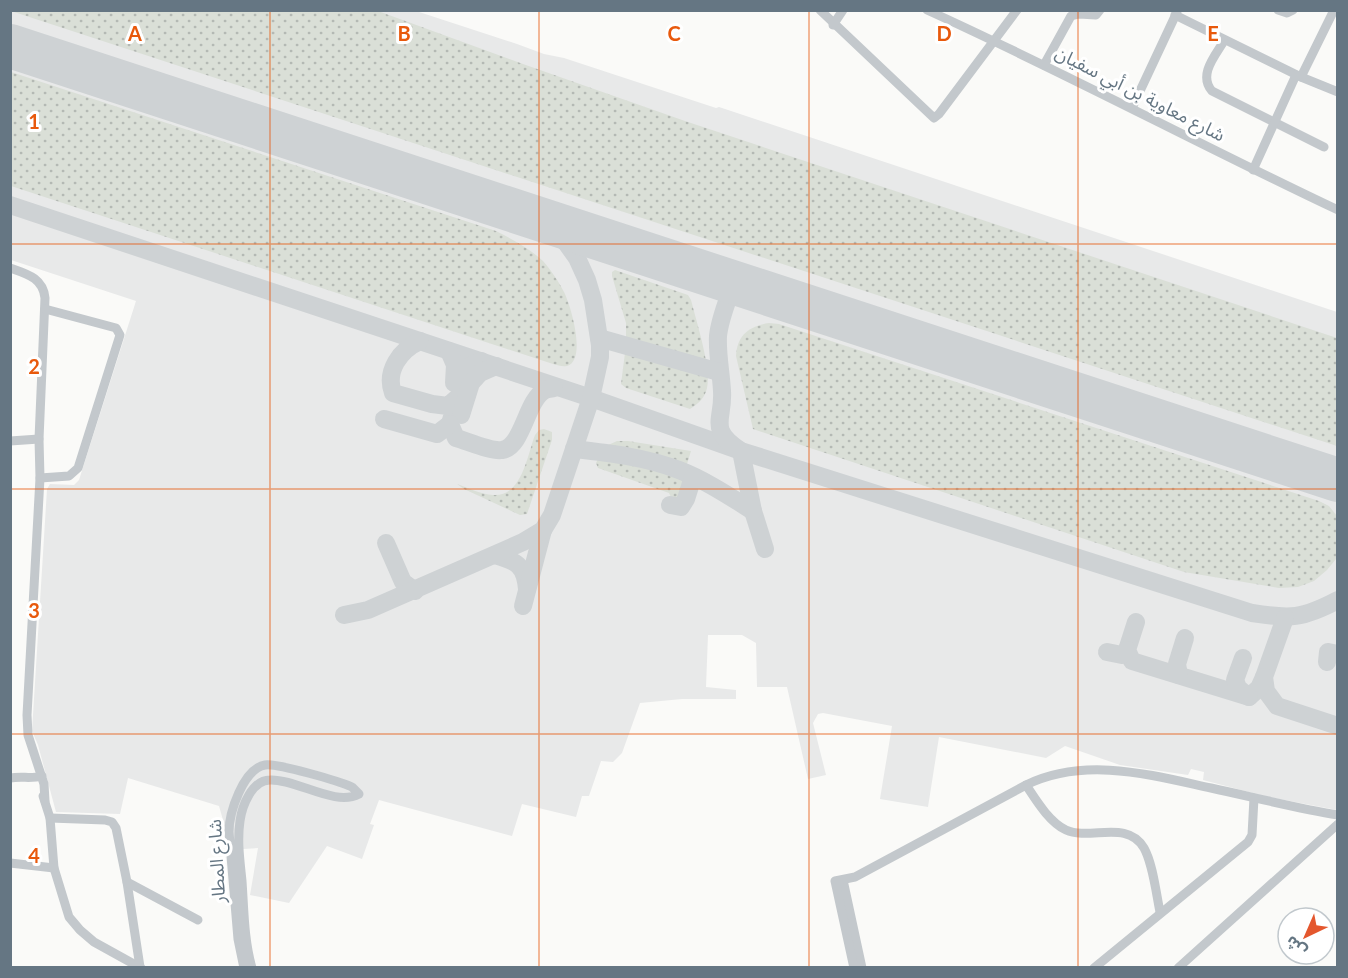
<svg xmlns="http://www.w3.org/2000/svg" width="1348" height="978" font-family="Lato,'Noto Sans Arabic',sans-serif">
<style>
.built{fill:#e8e9e9}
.grass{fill:url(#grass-dots)}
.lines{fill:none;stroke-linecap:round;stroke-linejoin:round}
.taxiway{stroke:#ced2d4;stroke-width:18}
.runway{stroke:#ced2d4;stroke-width:44}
.minor{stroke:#c3c8cc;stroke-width:9}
.grid{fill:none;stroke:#e8590c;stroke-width:1.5;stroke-opacity:0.55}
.labels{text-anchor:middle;stroke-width:6;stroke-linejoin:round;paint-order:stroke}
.street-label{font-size:18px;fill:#657683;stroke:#fff}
.grid-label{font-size:20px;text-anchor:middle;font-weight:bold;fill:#e8590c;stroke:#fff;stroke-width:6;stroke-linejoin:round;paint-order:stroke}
</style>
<defs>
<pattern id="grass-dots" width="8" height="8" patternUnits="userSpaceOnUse" patternTransform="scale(1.5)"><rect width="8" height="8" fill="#dadfd7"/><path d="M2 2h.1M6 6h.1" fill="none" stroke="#b4b9b4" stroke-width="1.8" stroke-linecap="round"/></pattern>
</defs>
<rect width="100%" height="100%" fill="#fafaf8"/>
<path class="built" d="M413,10L517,44L544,54L564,58L716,108L719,107L1337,312V810L1264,796L1203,780L1204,772L1191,769L1188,775L1120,765L1065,746L1046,758L939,737L928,807L880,799L892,726L823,713L818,714L813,723L826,775L808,779L787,687H757L756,643L742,635H708L706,687L736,690V699H682L640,703L622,753L613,762L601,761L589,796H582L576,817L522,804L512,836L379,800L370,824L374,825L362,859L327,846L289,903L250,895L258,848L227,850L223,820L219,806L128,778L120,814L56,812L38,745L32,731L47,489L50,484L74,485L79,480L136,301L11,260V11Z"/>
<g class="grass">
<path d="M11,11H378L523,64L685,121L1337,338V446Z"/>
<path d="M11,72L496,231C512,239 529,248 543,261C551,270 559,282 564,292C571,306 587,360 567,366C562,367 558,365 553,364L11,186Z"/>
<path d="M615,270L688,295L691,300C696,320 712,370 707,388C705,398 698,404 690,409L626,388L621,384L626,345V323L612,276V272Z"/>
<path d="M769,323L779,324L1319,501L1329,506L1337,516L1336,559L1327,570L1314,581L1298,587L1279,588L1184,572L753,429L736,356C737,335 749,326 769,323Z"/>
<path d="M544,429L552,432V440L527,514L520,515L464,489L457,484C468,488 481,494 493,495C522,497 527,456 535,435L539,430Z"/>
<path d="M617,441H628L691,451L687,464L680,463L628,449L606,446Z"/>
<path d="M614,451L657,461L686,472L678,499L671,497L669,493L598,468L596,463L601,453Z"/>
</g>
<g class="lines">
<g class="taxiway">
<path d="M10,205L591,398L741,451L1252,613C1290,619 1302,619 1338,600"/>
<path d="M734,282C728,300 720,317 718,336C717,354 721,372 722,391C724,420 707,429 741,451L753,511L765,549"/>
<path d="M599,338L719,372"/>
<path d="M420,341C400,350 385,371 393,393L432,404L448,406L457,398L450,424L456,438C467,441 492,452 502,450C523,447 526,400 545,390C547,389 551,389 554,388"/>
<path d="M449,351L455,365L454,383L463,369L481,361"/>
<path d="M461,415L471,383L480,373L496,366"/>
<path d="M384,419L437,434L450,424"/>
<path d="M574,449C609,453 645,457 679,470C705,480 729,496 753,511"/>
<path d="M1329,477L1338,485"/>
<path d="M670,505L681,507L686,499L693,477"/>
<path d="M386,543L403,582L415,591"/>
<path d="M495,555C516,561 525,565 527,589"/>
<path d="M523,606L543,530"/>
<path d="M344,615L368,610L523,542L543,530L552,515L591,398L600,357V345L593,300L587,280L577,258L552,223"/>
<path d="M1285,618L1264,677L1266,691L1277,706L1338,726"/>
<path d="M1136,622L1127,650L1132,661L1249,697L1259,688L1264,677"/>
<path d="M1107,652L1122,655L1127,650"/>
<path d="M1243,658L1235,680L1238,688L1249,697"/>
<path d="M1327,662L1328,652L1338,654"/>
<path d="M1179,675L1177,664L1185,638"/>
</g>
<path class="runway" d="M10,46L1338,480"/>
<g class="minor">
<path d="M820,10L934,118L939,114L1017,10"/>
<path d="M927,10C1066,73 1200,145 1338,210"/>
<path d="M1278,10L1287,13L1293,10"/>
<path d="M1175,15L1301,77L1338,92"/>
<path d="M833,25L843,10"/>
<path d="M1224,41C1215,56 1198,75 1212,91L1324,147"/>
<path d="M1044,65L1071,16L1079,14L1096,15L1100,10"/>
<path d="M1301,77L1334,10"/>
<path d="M1132,108L1177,12"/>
<path d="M1253,170L1296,75"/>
<path d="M10,268C27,274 43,278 45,298L39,439L40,478L27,715L28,735L44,784L45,801"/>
<path d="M10,441L39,439"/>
<path d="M40,478L69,476L78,468L120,335L116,328L45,309"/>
<path d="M10,778C22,776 31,779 42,776"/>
<path d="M1026,785C1036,800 1049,822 1066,830C1090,841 1127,819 1144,848C1153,864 1156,893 1160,912"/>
<path d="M43,796L50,818L54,868L69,917L80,930L94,942L141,968"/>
<path d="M50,818L105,820L112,822L116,828L127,882L140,967"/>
<path d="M10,863L54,868"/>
<path d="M843,880L862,968"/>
<path d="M127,882L198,920"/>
<path d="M244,968L238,939L229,832C229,813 243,769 265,765C277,763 339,781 352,787L359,794C335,807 297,779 270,780C252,780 242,806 240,821C237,841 240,861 242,881C244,910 244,940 252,968"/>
<path d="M854,968L835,881L855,877L1026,785C1085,756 1151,775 1211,788C1253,797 1295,808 1338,815"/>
<path d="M1094,968L1248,842L1252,835L1254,798"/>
<path d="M1178,968L1338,824"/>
</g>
</g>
<path class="grid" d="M270,10V968M539,10V968M809,10V968M1078,10V968M10,244H1338M10,489H1338M10,734H1338"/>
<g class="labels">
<g class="street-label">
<text transform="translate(1140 94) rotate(27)" y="6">شارع معاوية بن أبي سفيان</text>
<text transform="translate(217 861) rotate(-93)" y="6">شارع المطار</text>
</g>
</g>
<g class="grid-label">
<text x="135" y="41">A</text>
<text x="404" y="41">B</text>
<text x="674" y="41">C</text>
<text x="944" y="41">D</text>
<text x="1213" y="41">E</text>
<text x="34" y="129">1</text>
<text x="34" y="374">2</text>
<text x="34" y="618">3</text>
<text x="34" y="863">4</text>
</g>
<rect width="1348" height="978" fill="none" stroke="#657683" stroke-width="24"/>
<g transform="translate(1306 936) rotate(224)"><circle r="28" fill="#ffffff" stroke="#c1c8cd" stroke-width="1.5"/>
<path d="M0-4.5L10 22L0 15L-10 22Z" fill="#e4572e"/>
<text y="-9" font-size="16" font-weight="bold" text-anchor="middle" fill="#657683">ش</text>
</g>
</svg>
